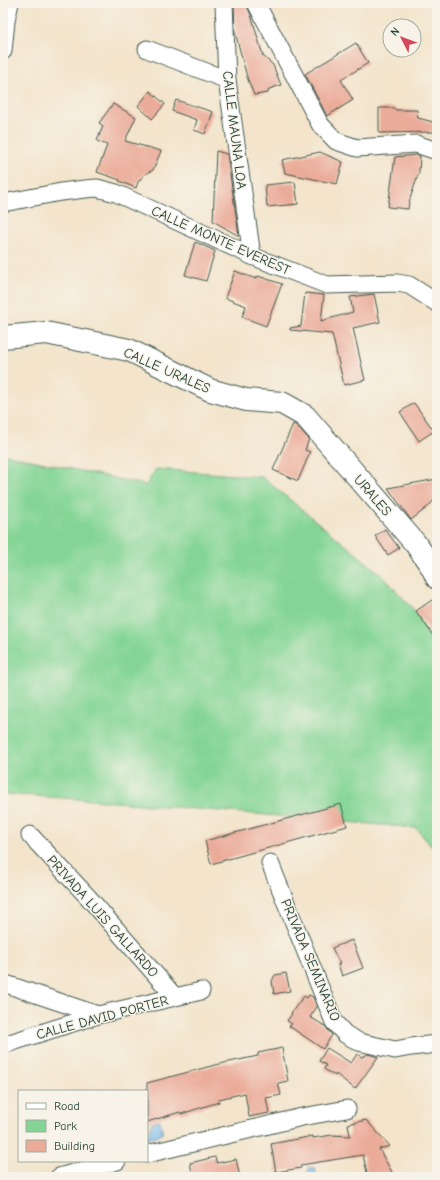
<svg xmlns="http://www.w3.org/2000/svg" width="440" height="1180" font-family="'Comic Neue',sans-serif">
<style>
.green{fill:#84d595;stroke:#528964}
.water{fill:#79bcee;stroke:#4c7c91}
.building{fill:#ebab99}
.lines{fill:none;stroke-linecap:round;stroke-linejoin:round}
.street-casing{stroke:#3f564b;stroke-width:19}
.secondary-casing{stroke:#3f564b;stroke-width:24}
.street{stroke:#fff;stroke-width:17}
.secondary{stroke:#fff;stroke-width:22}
.labels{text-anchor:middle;stroke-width:3;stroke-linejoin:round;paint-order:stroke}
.street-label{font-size:14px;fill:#1f3d34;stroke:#f7f3e8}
</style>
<rect width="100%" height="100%" fill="#f7f3e8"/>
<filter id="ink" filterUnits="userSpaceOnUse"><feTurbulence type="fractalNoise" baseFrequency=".025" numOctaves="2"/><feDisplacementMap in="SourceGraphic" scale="8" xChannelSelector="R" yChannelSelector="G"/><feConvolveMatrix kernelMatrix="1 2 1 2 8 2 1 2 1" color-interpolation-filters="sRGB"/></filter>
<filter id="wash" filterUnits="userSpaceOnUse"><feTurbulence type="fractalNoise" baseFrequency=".012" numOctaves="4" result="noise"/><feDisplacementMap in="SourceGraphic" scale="16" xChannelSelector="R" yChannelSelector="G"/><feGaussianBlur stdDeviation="0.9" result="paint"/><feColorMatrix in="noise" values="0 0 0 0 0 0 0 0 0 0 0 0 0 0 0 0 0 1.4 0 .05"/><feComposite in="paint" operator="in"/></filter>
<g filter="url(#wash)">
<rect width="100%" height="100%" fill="#f3e4cb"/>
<path class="green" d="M3,454L146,485L156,469L262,477L381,574L414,610L437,651V853L416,828L92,800L3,794Z"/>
<g class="water">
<path d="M160,1120L163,1134L147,1138L152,1122Z"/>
<path d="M309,1167L315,1168L317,1177H301L302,1175L308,1173Z"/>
</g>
<g id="blocks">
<g class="building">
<path d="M234,3H246L252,18L263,56L273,65L281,85L269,89L268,93L254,95L247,77L235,32Z"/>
<path d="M356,43L368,63L341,80L353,100L327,116L305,74Z"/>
<path d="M150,91L165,104L152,119L138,106Z"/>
<path d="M176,100L213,112L205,134L194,130L197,120L172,111Z"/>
<path d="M113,104L136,117L125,141L161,151L153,170L145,174L138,182L136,188L119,181L120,180L97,172L107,145L97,141L103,126L99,123Z"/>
<path d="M379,108H394L396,110H417L418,118L437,123V132L379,133Z"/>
<path d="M216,151L227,154L239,236L213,221Z"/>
<path d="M320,152L343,162L337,184L285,173L282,160Z"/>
<path d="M416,155L420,156L419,172L409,202L408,209L388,207L395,157Z"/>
<path d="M295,182L298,204L267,207L265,185Z"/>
<path d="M195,242L215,251L206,281L185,275Z"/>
<path d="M235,271L256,279L258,276L282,284L266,326L242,317L246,306L225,298Z"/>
<path d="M305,293L324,295L321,321L353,312L350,297L374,294L380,322L353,328L365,380L344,385L332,334L290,330V328L301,326Z"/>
<path d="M414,403L434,431L419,441L400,412Z"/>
<path d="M293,424L297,426L309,439L305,450L310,452L298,481L273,470Z"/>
<path d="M437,479V496L429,506L411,520L388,488Z"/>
<path d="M385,529L399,548L388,555L375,536Z"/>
<path d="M432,600L437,606V641L416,611Z"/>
<path d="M341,804L347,826L211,864L205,841Z"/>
<path d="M352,940L363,968L342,976L338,964H340L332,948Z"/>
<path d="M286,973L290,991L274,994L272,981L275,975Z"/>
<path d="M309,995L313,997L317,1007L310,1017L325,1026L332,1035L323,1049L289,1026L292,1024L287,1021L292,1014L291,1013L304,996L307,998Z"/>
<path d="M282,1048L288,1081L278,1083L281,1095L266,1098L269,1113L249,1117L245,1093L219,1099V1102L181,1114L180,1112L147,1122V1083L215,1065L258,1056V1053Z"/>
<path d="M327,1048L351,1063L357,1054L362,1057L368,1054L378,1057L355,1089L336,1074L335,1076L324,1069L326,1065L319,1061Z"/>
<path d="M366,1120L390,1146L379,1149L393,1174L379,1177H368L363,1155L301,1165V1168L276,1172L271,1144L313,1136V1138L332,1135L350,1136L348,1124Z"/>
<path d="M215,1157L217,1163L236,1159L240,1177H193L190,1163Z"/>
</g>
</g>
</g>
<g filter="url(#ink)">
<use href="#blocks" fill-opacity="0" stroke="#3f564b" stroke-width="1"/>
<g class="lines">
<defs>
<g id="street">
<path d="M224,3L227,80L252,256"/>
<path d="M256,3L320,124L336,141L357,148L416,144L437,151"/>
<path d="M147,49L227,80"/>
<path d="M3,51L6,21L10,3"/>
<path d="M3,203L61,192L85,189L97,188L116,193L252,256L327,285L397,283L409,285L437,303"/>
<path d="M30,835L88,897L175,997"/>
<path d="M270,863L334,1022L345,1034L359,1042L395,1050L411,1047L437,1044"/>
<path d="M3,983L98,1015"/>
<path d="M3,1045L98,1015L201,991"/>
<path d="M147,1154L302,1117L347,1109"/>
<path d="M59,1177L117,1161"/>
</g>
<path id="secondary" d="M3,337L46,333L129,350L210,390L246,400L282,403L305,416L415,543L432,567L437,578"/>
</defs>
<use href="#street" class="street-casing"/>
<use href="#secondary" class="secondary-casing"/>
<use href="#street" class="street"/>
<use href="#secondary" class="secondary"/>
</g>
</g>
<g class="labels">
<g class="street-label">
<text transform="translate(235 130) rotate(83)" y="5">CALLE MAUNA LOA</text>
<text transform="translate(221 240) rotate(24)" y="5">CALLE MONTE EVEREST</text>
<text transform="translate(167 370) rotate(24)" y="5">CALLE URALES</text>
<text transform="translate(373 495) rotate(49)" y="5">URALES</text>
<text transform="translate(103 916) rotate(48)" y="5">PRIVADA LUIS GALLARDO</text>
<text transform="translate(311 960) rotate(67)" y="5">PRIVADA SEMINARIO</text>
<text transform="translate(102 1017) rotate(-15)" y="5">CALLE DAVID PORTER</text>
</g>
</g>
<rect width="440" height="1180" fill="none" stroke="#f7f3e8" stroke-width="16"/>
<rect x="18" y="1090" width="130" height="72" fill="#f7f3e8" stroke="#a1aaa0"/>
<rect x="26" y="1103" width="20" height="6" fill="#ffffff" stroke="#a1aaa0"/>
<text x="54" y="1110" font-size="12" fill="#1f3d34">Road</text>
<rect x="26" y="1120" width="20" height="12" fill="#84d595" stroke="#a1aaa0"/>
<text x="54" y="1130" font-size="12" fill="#1f3d34">Park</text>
<rect x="26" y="1140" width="20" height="12" fill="#ebab99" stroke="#a1aaa0"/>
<text x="54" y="1150" font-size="12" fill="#1f3d34">Building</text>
<g transform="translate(402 38) rotate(312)"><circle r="19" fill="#f7f3e8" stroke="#a1aaa0"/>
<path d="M0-3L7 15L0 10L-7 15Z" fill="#d1495b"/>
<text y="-6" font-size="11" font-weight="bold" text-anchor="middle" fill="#1f3d34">N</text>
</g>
</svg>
